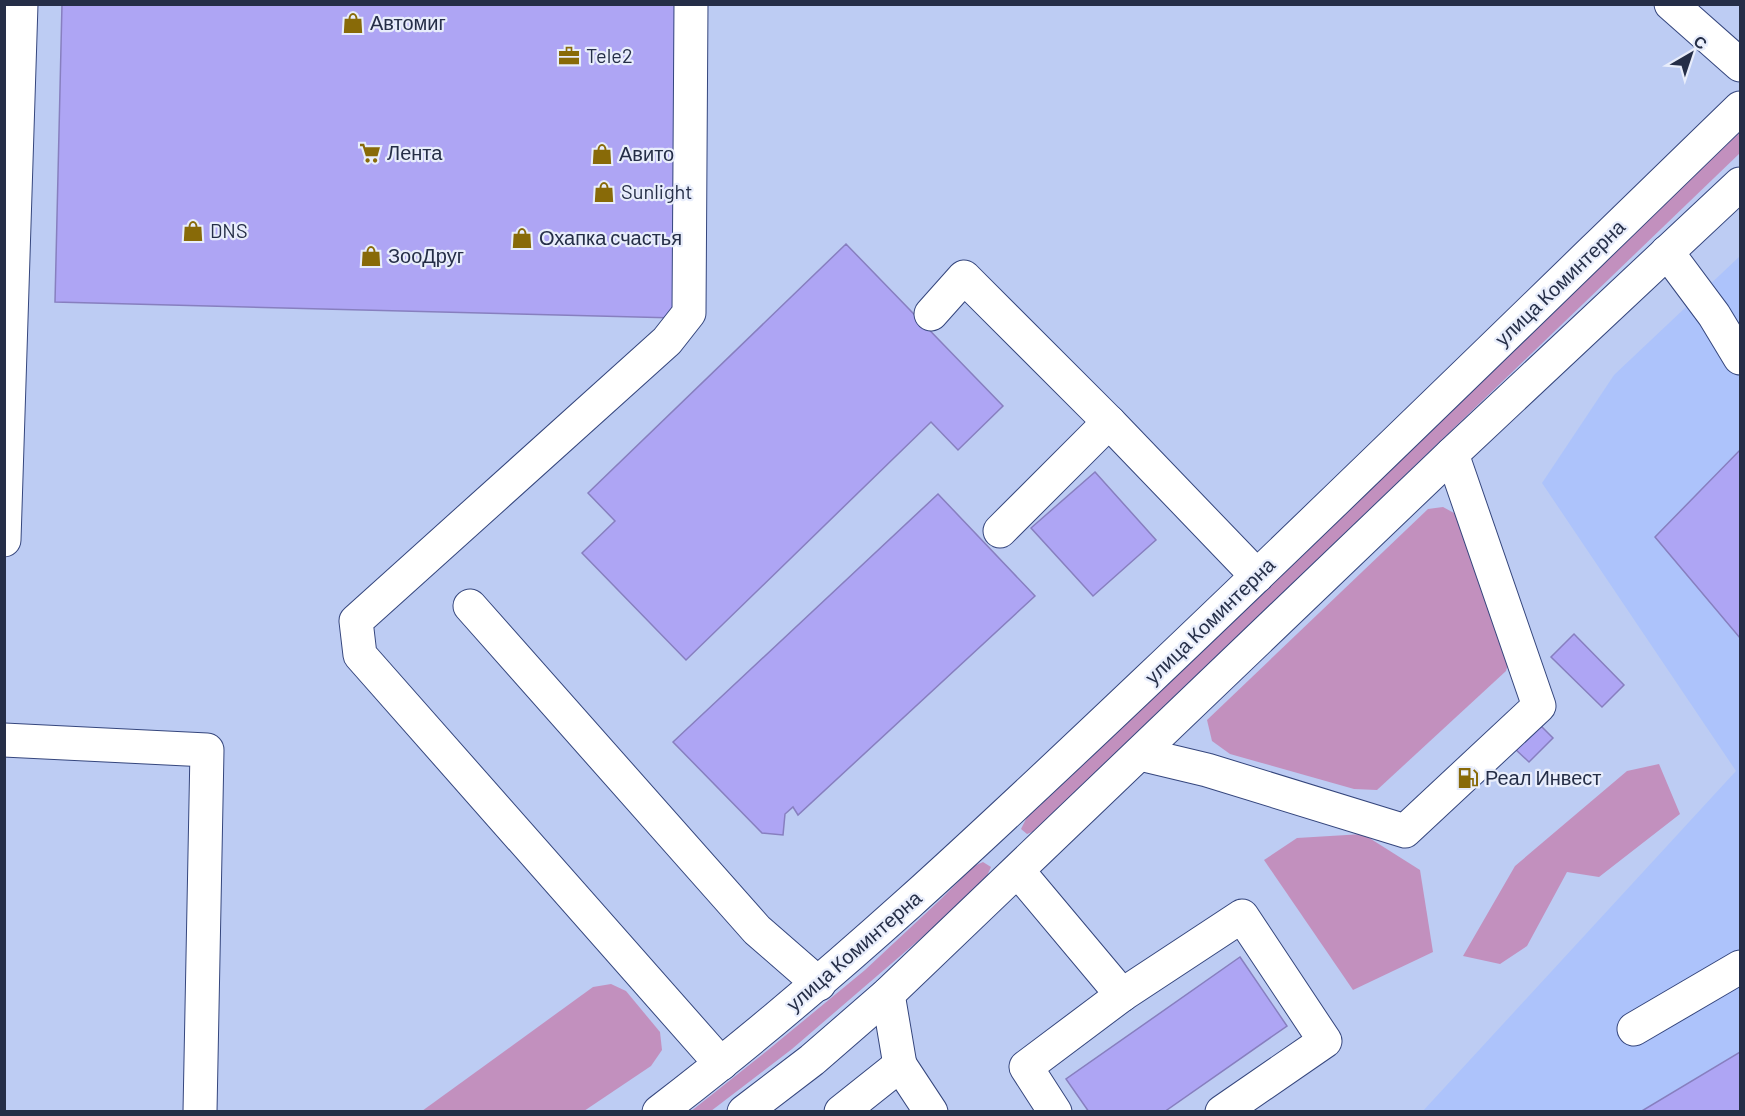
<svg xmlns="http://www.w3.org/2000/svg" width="1745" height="1116" font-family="Barlow,sans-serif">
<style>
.built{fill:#adc3fb}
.green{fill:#c290be}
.building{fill:#aea5f4;stroke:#877fbf;stroke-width:1.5}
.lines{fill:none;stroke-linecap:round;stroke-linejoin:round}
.minor-casing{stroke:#35467d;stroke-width:35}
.major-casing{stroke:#35467d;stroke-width:35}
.minor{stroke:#fff;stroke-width:33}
.major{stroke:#fff;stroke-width:33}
.labels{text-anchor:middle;stroke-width:4.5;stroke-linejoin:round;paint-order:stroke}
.poi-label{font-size:20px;fill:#252e47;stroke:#e8edfb;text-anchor:start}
.street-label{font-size:20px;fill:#252e47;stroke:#e8edfb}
</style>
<rect width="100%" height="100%" fill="#bdccf3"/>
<path class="built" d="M1740,256V1111L1422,1112L1736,771L1542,483L1614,375Z"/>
<g class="green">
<path d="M1740,132V153L1035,831L1027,834L1021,829L1027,817Z"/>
<path d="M1443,507L1465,519L1513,647L1506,671L1377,790L1354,789L1230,754L1212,741L1207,720L1428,509Z"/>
<path d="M1659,764L1680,814L1599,877L1567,872L1527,946L1500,964L1463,956L1515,866L1627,771Z"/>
<path d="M1363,834L1420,870L1433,952L1353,990L1264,860L1297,838Z"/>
<path d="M983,862L991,867L986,878L934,927L792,1049L711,1111L690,1112L768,1050L865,970L940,900L974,866Z"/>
<path d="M611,984L626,991L660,1032L662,1050L651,1066L584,1111H422L593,987Z"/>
</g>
<g class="building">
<path d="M62,4H684L676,318L55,302Z"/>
<path d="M846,244L1003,406L958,450L931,422L686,660L582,553L615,521L588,493Z"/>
<path d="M1740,450V638L1655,537Z"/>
<path d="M1095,472L1156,540L1093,596L1031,528Z"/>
<path d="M938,494L1035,596L798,815L793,807L785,814L783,835L762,833L673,742Z"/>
<path d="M1574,634L1624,685L1602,707L1551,657Z"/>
<path d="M1539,724L1553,738L1529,762L1514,748Z"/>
<path d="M1240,957L1287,1026L1164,1112H1089L1066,1079Z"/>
<path d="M1740,1052V1112H1640Z"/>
</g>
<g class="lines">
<defs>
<g id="minor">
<path d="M691,4L689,313L667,341L356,621L360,655L721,1064"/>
<path d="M1671,4L1740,65"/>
<path d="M1667,252L1714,315L1740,358"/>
<path d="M931,314L964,277L1109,422"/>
<path d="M1000,531L1109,422L1257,576"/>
<path d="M4,540L21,4"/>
<path d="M470,606L757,930L819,984"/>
<path d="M4,740L207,750L200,1112"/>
<path d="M1140,754L1207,770L1405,831L1539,706L1452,454"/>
<path d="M1018,871L1122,995"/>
<path d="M1634,1029L1740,967"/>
<path d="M900,1065L931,1112"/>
<path d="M841,1112L900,1065L888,994"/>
<path d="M1055,1112L1026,1067L1122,995L1242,916L1325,1041L1222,1112"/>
</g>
<g id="major">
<path d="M659,1112C833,979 990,830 1148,680C1347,491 1543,299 1740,108"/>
<path d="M744,1112L812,1060L888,994L1452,454L1740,184"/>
</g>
</defs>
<use href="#minor" class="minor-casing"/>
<use href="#major" class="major-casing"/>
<use href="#minor" class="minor"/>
<use href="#major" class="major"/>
</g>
<defs>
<symbol id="shop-bare" viewBox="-9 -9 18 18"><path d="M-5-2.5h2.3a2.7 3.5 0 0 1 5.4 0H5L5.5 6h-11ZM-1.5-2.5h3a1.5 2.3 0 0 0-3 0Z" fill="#886a08" stroke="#e8edfb" stroke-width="2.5" paint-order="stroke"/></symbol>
<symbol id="office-bare" viewBox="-9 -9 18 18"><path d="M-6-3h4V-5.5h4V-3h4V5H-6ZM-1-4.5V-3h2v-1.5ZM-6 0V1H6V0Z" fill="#886a08" stroke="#e8edfb" stroke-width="2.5" paint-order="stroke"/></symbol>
<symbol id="supermarket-bare" viewBox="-9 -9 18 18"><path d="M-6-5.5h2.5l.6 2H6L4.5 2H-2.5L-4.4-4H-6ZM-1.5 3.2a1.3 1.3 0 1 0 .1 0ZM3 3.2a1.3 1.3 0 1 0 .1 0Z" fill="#886a08" stroke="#e8edfb" stroke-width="2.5" paint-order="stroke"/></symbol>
<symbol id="fuel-bare" viewBox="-9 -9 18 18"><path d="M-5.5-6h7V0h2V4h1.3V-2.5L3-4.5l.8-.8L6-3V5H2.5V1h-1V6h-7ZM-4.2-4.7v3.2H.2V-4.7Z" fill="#886a08" stroke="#e8edfb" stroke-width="2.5" paint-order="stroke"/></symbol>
</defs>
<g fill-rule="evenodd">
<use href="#shop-bare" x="338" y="8" width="30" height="30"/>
<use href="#office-bare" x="554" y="41" width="30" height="30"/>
<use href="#supermarket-bare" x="355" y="138" width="30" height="30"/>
<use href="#shop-bare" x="587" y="139" width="30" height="30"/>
<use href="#shop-bare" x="589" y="177" width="30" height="30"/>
<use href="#shop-bare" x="178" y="216" width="30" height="30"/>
<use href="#shop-bare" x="507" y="223" width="30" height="30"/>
<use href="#shop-bare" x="356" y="241" width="30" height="30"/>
<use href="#fuel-bare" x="1453" y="763" width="30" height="30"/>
</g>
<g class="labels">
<g class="poi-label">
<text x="370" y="30">Автомиг</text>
<text x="586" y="63">Tele2</text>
<text x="387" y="160">Лента</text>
<text x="619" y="161">Авито</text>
<text x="621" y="199">Sunlight</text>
<text x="210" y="238">DNS</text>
<text x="539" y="245">Охапка счастья</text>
<text x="388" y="263">ЗооДруг</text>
<text x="1485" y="785">Реал Инвест</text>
</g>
<g class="street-label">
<text transform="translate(1560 283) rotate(-44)" y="7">улица Коминтерна</text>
<text transform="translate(1210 621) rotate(-44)" y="7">улица Коминтерна</text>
<text transform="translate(854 951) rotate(-41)" y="7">улица Коминтерна</text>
</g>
</g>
<rect width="1745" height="1116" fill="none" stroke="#252e47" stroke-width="12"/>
<g transform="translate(1691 54) rotate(39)" stroke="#e8edfb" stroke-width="4.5" paint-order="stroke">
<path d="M0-4.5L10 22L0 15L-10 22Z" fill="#252e47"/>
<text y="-9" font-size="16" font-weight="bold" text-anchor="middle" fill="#252e47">С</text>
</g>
</svg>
